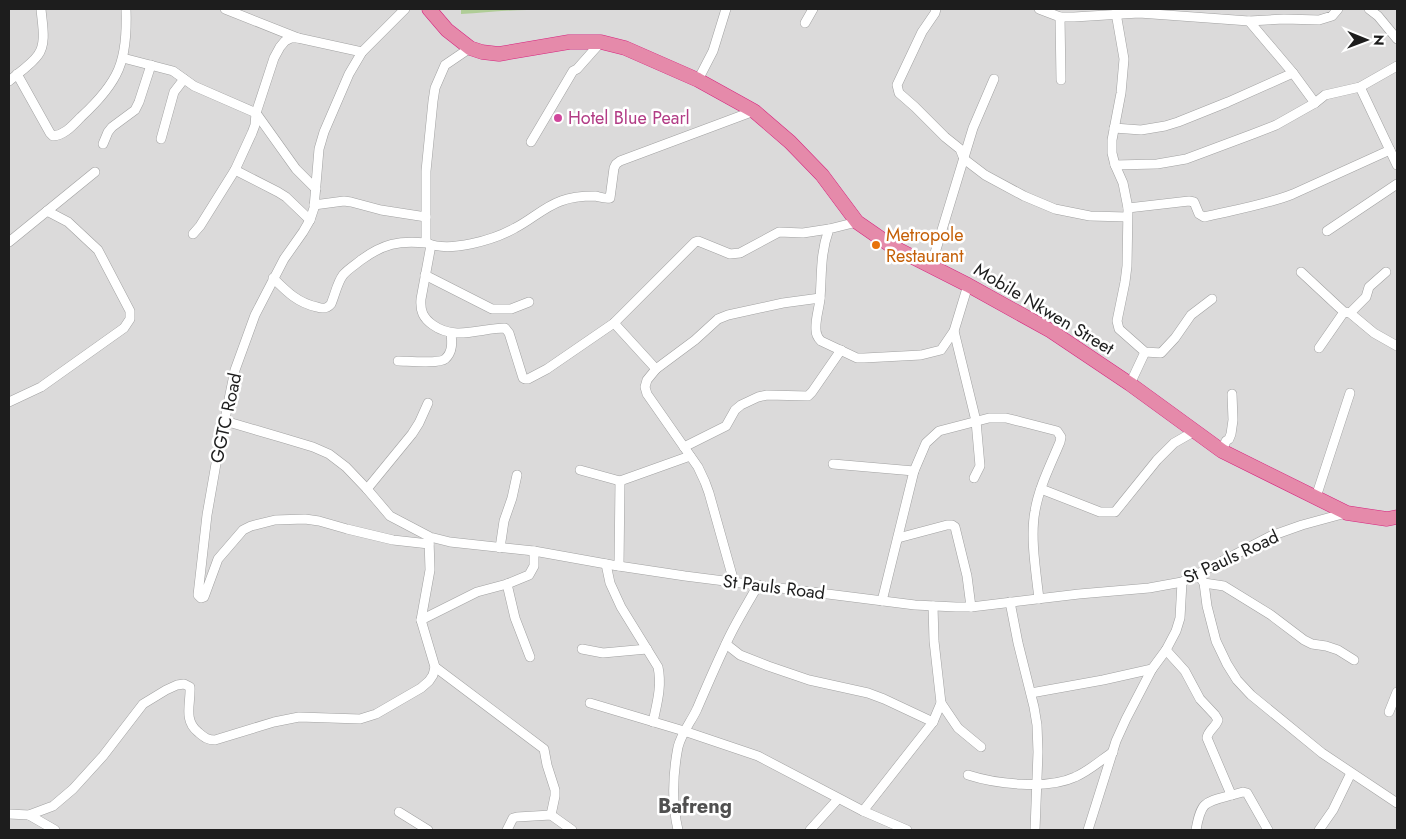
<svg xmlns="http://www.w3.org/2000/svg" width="1406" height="839" font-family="Jost,sans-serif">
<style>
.residential{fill:#dbdada}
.forest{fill:#b0cd97}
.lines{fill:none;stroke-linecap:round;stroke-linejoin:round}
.minor-casing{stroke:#a1a1a1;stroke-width:10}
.highway-casing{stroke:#d6257f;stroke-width:15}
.minor{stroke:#fff;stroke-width:9}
.highway{stroke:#e58aaa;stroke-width:14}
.hotel-dot{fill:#d1479c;stroke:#fff;stroke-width:2}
.food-dot{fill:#e8710a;stroke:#fff;stroke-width:2}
.labels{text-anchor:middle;stroke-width:5;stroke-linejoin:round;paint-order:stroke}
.hotel-label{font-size:18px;fill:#b23c85;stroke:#fff;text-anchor:start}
.food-label{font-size:18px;fill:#c56008;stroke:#fff;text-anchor:start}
.street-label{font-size:18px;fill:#1d1d1d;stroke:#fff}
.quarter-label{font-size:20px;font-weight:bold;fill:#505050;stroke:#fff}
</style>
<rect width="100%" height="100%" fill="#eee8e2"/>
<rect class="residential" x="9" y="9" width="1388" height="821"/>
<path class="forest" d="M461,9H528L527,10C505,10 483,13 461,14Z"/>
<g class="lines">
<defs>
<g id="minor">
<path d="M225,9L298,38"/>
<path d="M405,9L362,52L349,74L324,132L319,149L314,208L310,220L303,232L284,259L255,315L235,370L217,458L207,515L198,595L201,598L204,597L218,559L243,530L251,526L275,520L305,519L319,521L347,529L393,540L429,544"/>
<path d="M936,9L935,13L922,32L897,85L899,93L915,107L945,137L960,149L964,159L985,175L1024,196L1055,209L1090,216L1127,217"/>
<path d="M1039,9L1060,17H1074L1139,13L1249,21L1284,19L1319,20L1332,16L1338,9"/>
<path d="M1369,9L1378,16L1397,39"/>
<path d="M1116,13L1124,59L1121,93L1112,140V153L1115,165L1123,183L1128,208L1127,266L1125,282L1117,321L1119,329L1145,352L1161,353L1175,338L1191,315L1212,299"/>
<path d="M1060,17L1061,80"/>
<path d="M1249,21L1293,73L1315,103L1325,95L1360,87L1397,66"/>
<path d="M805,23L813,9"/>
<path d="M123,58L173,71L194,86L256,113L296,169L316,189"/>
<path d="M17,74L50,133L53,136C65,135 73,125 81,117C119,82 128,61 126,9"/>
<path d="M698,80L713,51L726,9"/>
<path d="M9,81C17,74 32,64 38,55C47,43 42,23 41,9"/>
<path d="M1360,87L1397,165"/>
<path d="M1114,128L1141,130L1165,126L1178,122L1228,102L1293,73"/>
<path d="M161,139L174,92L184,79"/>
<path d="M531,142L573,71L577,69L601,42"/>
<path d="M103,144L108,132L112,127L135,110L139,102L151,65"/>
<path d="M1115,165L1157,164L1186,159L1253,134L1276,125L1315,103"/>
<path d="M235,170L278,192L286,197L310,220"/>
<path d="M314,205L344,201L351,202L381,210L426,217"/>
<path d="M1128,208L1189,201L1194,202L1199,214L1204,217C1234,210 1265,205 1293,194L1390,150"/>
<path d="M857,222L829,229C820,254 822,273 820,299C819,309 815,320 816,330C816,334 818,338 821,341L857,358H864L921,355L941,350L954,331L968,285"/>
<path d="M1327,231L1397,184"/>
<path d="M193,234L200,226L235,170L252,133L255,125L256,113L274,58L280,47L285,41L291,38H298L362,52"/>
<path d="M9,242L95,172"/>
<path d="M427,243C449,253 494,240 515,228C531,220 544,207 561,201C571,197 585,196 595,196C600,197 605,199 610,198L614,168L616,164L620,161L754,111"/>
<path d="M431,245L421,299C420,311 423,318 433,325C455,341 481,328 505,328L509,333L523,378L525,379H528L547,369L614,323L695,242L698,241L730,254L740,253L779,232L803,233L829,229"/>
<path d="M931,266L973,128L994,79"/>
<path d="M1301,272L1344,312L1350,313L1374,333L1397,346"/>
<path d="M425,275L492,309H511L529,302"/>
<path d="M273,278C287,292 298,303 317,307C323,309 327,309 331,304C335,295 337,283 343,275C348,269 355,265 361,260C383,244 399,240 426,243V171L433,101L435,88L445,65L470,48"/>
<path d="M1350,313L1366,297L1369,287L1386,272"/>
<path d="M614,323L656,369"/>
<path d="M954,331L976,421L980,466L974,478"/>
<path d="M1319,348L1344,312"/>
<path d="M398,361C407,361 439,364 445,359C453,352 452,342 451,333"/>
<path d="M1130,384L1145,352"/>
<path d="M9,402L41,387L124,328L130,319V311L98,250L68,222L47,211"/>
<path d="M225,421L283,438L313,447L329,454L346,467L367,489L390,516L430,537L450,542L534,551L612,565L685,576L915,605L956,607H971L1079,594L1149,588L1182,582L1271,536L1302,525L1346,513"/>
<path d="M684,447L726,426L735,410L741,405L758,397L767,395L808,396L812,392L841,350"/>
<path d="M1222,451L1226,441L1229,439L1231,434L1233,420L1232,394"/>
<path d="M833,464L914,471"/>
<path d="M580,470L620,481L690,456"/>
<path d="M367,489L412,434L419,423L428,403"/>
<path d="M1041,489L1100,512H1115L1157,460L1174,443L1195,431"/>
<path d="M1316,497L1350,393"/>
<path d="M898,538L947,525H952L955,527L967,576L971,607"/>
<path d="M500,548L504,521L512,498L517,475"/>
<path d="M606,564L610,583L621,607L658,667C662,686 657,703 653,722"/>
<path d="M619,566L620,481"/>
<path d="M1198,574L1204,583L1207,606L1216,641L1227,664L1237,680L1251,695L1322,753L1397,803"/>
<path d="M734,582L709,493L705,482L698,467L647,394L645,387L647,380L656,369L695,340L718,319L728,315L783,303L820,298"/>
<path d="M1204,583L1224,586L1271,615L1304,640L1312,644L1326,646L1338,650L1354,660"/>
<path d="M507,584L515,618L530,657"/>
<path d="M882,601L914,471L926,443L939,431L989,418H1006L1022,422L1057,431L1061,437L1060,442C1051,464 1039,487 1035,511C1030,537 1036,572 1039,599"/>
<path d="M1010,602L1018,643L1034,707L1037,725L1038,752L1035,830"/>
<path d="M421,620L477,592L507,584L529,575L534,566V551"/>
<path d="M726,644L740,655L768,666L809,680L868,693L884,699L933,722"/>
<path d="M582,649L603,653L647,649"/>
<path d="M1166,650L1185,671L1200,699L1215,715L1218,720C1216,727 1208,730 1207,738L1230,792L1232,795L1243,792L1247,793L1268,830"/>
<path d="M435,667L544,749L547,765L555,790V796L551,815"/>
<path d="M1031,693L1103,680L1152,669"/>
<path d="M590,703L684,731L758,756L863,811L907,830"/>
<path d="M941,703L958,728L981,747"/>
<path d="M1389,712L1397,692"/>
<path d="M968,775C996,784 1047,790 1075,777C1089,771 1101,760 1113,752"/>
<path d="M863,811L933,722L941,703L934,641L933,606"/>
<path d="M399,812L428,830"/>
<path d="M9,814L29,815L53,806L73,789L103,756L143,704L166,690L177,685L184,684L190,687C191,703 183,720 198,732C204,737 207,740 215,740L274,722L299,717L360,719L376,714L421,688L429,681L433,675L435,667L421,620L430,570L429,539"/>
<path d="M29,815L55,830"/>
<path d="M507,830L513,818L517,817L551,815L572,830"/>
<path d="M678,830C672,804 673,773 678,747C682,732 691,722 697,709C706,688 715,667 725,646C734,625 747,605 758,585"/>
<path d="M810,830L838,799"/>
<path d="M1088,830L1116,741L1126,719L1152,669L1166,650L1176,631L1180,618L1182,582"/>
<path d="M1196,830C1201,801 1205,802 1232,795"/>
<path d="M1319,830L1333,810L1351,773"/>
</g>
<path id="highway" d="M429,9L447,30L470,48L482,52L499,54L569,42H601L625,48L698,80L754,111L790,142L822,175L857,222L893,247L968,285L1051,331L1130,384L1222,451L1347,513L1387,519L1397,517"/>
</defs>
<use href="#minor" class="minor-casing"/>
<use href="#highway" class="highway-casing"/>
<use href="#minor" class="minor"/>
<use href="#highway" class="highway"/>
</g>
<circle class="hotel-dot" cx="558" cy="118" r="5"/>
<circle class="food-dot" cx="876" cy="245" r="5"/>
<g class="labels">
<g class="hotel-label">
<text x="568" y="124">Hotel Blue Pearl</text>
</g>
<g class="food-label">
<text x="886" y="241">Metropole<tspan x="886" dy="21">Restaurant</tspan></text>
</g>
<g class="street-label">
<text transform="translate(1044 309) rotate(31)" y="6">Mobile Nkwen Street</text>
<text transform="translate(226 418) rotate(-78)" y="6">GGTC Road</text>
<text transform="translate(1231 557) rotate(-25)" y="6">St Pauls Road</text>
<text transform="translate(774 587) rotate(7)" y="6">St Pauls Road</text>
</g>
<g class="quarter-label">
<text x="695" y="813">Bafreng</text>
</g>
</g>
<rect width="1406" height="839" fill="none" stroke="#1d1d1d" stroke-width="20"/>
<g transform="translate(1366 40) rotate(91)" stroke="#ffffff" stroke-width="4" paint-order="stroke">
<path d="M0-4L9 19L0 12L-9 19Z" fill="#1d1d1d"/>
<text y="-8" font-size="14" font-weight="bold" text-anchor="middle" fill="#1d1d1d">N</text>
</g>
</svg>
